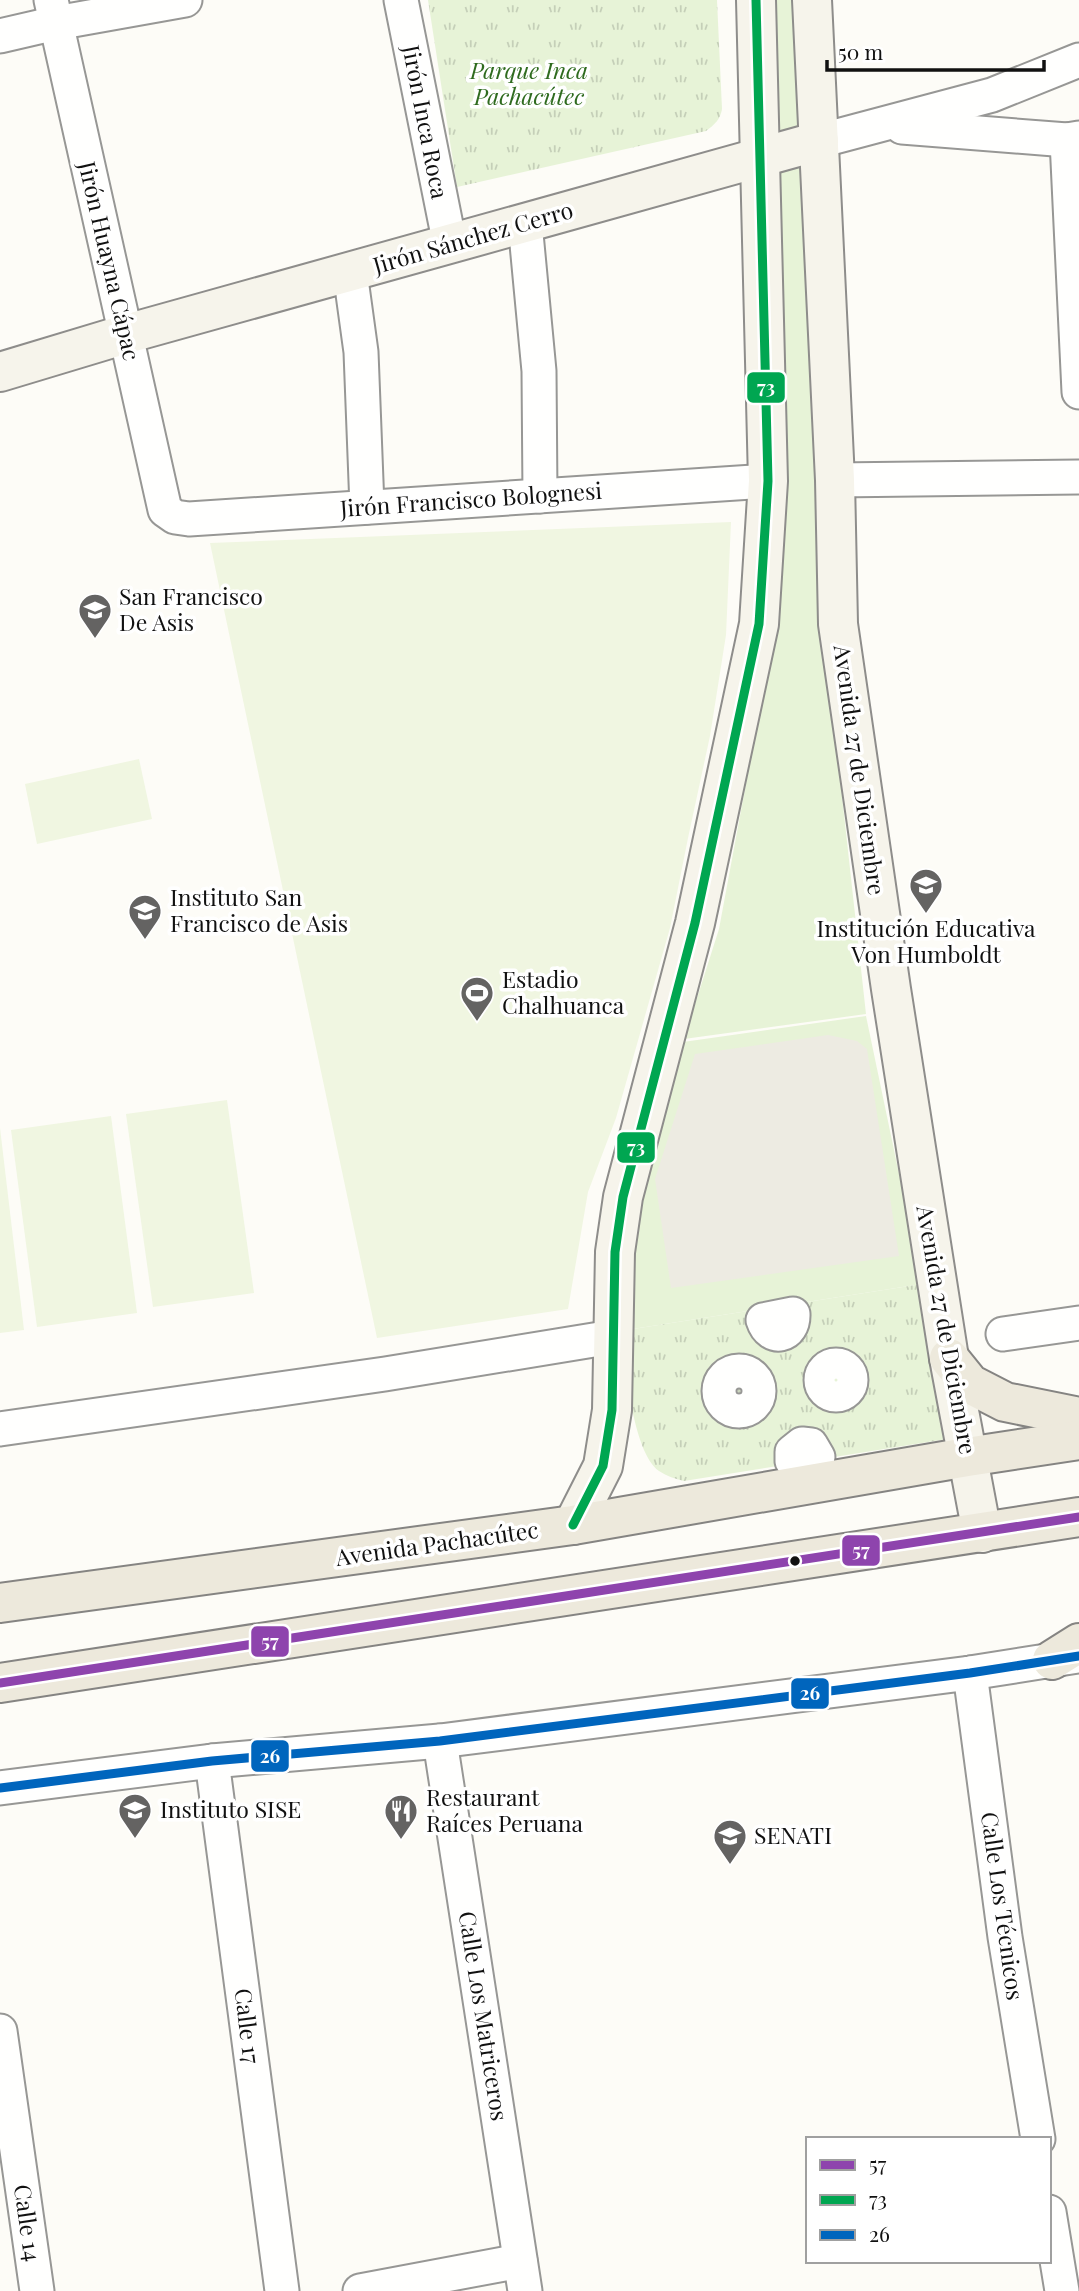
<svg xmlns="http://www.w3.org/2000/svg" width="1079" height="2291" font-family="'Playfair Display',serif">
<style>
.grass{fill:#e7f3d7}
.park{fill:url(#park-tufts)}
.pitch{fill:#f0f6e1}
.plaza{fill:#edebe2}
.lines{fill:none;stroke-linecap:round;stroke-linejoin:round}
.street-casing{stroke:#979795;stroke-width:37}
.secondary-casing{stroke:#8e8d8b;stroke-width:42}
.primary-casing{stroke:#858482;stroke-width:42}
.street{stroke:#fffffe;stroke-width:33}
.secondary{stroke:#f6f4eb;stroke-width:38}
.primary{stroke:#ede9dc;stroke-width:38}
.bus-1-casing{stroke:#fff;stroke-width:14}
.bus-2-casing{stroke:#fff;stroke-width:14}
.bus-3-casing{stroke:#fff;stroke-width:14}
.bus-1{stroke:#8e44ad;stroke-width:9}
.bus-2{stroke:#00a651;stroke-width:9}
.bus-3{stroke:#0065bd;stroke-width:9}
.bus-dot{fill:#111;stroke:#fff;stroke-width:2.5}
.labels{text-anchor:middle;stroke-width:7;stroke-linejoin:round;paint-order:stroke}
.park-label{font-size:23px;font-style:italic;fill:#2f6b1f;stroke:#fff}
.street-label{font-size:23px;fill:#111;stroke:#fff}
.poi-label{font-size:23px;fill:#111;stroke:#fff;text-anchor:start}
.line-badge{stroke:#fff;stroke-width:2.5}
.badge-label{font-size:19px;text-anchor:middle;font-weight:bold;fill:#fff}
</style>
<defs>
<pattern id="park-tufts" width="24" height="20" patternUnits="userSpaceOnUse" patternTransform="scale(1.75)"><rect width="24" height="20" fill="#e7f3d7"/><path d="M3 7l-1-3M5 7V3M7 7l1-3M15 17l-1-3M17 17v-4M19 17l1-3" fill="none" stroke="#c5cfb8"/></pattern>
</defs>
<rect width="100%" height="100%" fill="#fdfcf7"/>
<g class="grass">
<path d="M763,0H803L809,135L770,144Z"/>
<path d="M812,153L825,642L866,1014L684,1039L719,929L774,633L766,164Z"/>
<path d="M866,1016L922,1284L620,1331L624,1261L683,1042Z"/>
</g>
<g class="park">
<path d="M428,0H717L722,109C720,120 715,124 706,131L457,187Z"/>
<path d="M922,1284L947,1439L684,1481C675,1479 667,1476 659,1471C632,1451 626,1365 620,1331Z"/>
</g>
<g class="pitch">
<path d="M731,522L726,635L710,736L688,838L670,928L616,1118L588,1192L568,1309L377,1338L210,543Z"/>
<path d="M139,759L152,819L37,844L25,784Z"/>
<path d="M227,1100L254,1293L153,1307L126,1114Z"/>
<path d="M111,1116L137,1313L37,1327L11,1130Z"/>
<path d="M0,1128L24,1330L0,1333Z"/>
</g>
<path class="plaza" d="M828,1035L857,1041L867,1049L899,1256L671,1288L655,1179L695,1054Z"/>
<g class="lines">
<defs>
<g id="street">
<path d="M51,0L165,510L175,517L189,519L768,481"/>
<path d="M401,0L450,245"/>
<path d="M0,36L56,23L185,0"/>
<path d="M902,127L1067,140L1079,138"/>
<path d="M1067,140L1079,392"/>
<path d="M819,141L992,95L1079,60"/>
<path d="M525,223L539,371L540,496"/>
<path d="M350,272L361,352L367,507"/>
<path d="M835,480L1079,477"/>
<path d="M793,1314C794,1337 770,1342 763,1320Z"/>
<path d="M1003,1334L1079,1323"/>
<circle cx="836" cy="1380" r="15"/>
<circle cx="739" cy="1391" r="20"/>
<path d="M0,1429L385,1374L612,1337"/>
<path d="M802,1444L811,1445L818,1457L792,1461V1452Z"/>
<path d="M970,1673L1005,1937L1038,2139"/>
<path d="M440,1741L525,2291"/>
<path d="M212,1761L282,2291"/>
<path d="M0,1788L212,1761L440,1741L970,1673L1078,1656"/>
<path d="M0,2031L37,2291"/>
<path d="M1049,2212L1062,2291"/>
<path d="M360,2291L520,2261"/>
</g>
<g id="secondary">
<path d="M812,0L835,480L838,624L891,989L949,1358L982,1533"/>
<path d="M0,372L126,334L819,141"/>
<path d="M573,1525L603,1466L612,1410L615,1252L623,1197L695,923L759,624L768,481L756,0"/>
</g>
<g id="primary">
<path d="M949,1358L970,1384L1005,1402L1079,1417"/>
<path d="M0,1603L573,1525L967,1457L1079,1440"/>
<path d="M1052,1660L1079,1643"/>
<path d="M0,1683L1079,1517"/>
</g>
</defs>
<use href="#street" class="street-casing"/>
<use href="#secondary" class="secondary-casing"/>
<use href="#primary" class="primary-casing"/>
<use href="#street" class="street"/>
<use href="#secondary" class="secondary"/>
<use href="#primary" class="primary"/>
<defs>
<path id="bus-1" d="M0,1683L1079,1517"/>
<path id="bus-2" d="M573,1525L603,1466L612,1410L615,1252L623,1197L695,923L759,624L768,481L756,0"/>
<path id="bus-3" d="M0,1788L212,1761L440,1741L970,1673L1079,1656"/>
</defs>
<use href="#bus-1" class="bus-1-casing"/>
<use href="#bus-2" class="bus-2-casing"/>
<use href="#bus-3" class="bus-3-casing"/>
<use href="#bus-1" class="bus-1"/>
<use href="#bus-2" class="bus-2"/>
<use href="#bus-3" class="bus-3"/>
</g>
<defs>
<symbol id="school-pin" viewBox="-11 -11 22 30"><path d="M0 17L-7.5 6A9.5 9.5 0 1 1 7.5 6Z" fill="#646362" stroke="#fff"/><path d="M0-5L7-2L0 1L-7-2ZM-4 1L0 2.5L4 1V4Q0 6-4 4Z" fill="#fff"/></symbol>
<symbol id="university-pin" viewBox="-11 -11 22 30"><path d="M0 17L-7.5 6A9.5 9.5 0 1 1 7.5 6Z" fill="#646362" stroke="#fff"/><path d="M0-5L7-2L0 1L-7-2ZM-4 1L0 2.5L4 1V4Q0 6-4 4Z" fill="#fff"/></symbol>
<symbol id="stadium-pin" viewBox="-11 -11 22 30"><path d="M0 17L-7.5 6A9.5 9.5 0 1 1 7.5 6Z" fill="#646362" stroke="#fff"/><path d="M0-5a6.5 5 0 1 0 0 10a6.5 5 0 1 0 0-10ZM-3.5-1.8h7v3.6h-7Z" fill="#fff"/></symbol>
<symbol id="restaurant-pin" viewBox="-11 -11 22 30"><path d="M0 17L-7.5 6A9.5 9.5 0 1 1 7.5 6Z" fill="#646362" stroke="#fff"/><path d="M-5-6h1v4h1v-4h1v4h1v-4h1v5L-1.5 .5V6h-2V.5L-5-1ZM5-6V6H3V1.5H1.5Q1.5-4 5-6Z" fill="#fff"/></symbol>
</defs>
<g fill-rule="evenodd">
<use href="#school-pin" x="76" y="591" width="38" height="52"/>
<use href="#school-pin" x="907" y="866" width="38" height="52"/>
<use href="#university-pin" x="126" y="892" width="38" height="52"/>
<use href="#stadium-pin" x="458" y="974" width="38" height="52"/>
<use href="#university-pin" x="116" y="1791" width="38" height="52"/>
<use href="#restaurant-pin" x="382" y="1792" width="38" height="52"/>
<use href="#university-pin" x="711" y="1817" width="38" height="52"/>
</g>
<circle class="bus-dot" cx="795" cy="1561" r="6"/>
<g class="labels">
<g class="park-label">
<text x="529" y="79">Parque Inca<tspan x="529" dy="26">Pachacútec</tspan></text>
</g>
<g class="street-label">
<text transform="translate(425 122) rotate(79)" y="8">Jirón Inca Roca</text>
<text transform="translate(473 238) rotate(-16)" y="8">Jirón Sánchez Cerro</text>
<text transform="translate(109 261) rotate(77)" y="8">Jirón Huayna Cápac</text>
<text transform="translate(471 500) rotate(-4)" y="8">Jirón Francisco Bolognesi</text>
<text transform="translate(859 770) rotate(82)" y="8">Avenida 27 de Diciembre</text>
<text transform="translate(946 1330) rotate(80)" y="8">Avenida 27 de Diciembre</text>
<text transform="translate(437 1544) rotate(-8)" y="8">Avenida Pachacútec</text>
<text transform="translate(1002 1906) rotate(82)" y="8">Calle Los Técnicos</text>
<text transform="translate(483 2016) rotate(81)" y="8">Calle Los Matriceros</text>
<text transform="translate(247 2026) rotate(83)" y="8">Calle 17</text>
<text transform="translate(27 2223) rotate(82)" y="8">Calle 14</text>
</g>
<g class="poi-label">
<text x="119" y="605">San Francisco<tspan x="119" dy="26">De Asis</tspan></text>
<text x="170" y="906">Instituto San<tspan x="170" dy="26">Francisco de Asis</tspan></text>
<text x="926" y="937" text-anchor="middle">Institución Educativa<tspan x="926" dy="26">Von Humboldt</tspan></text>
<text x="502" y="988">Estadio<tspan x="502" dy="26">Chalhuanca</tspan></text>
<text x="426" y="1806">Restaurant<tspan x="426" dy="26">Raíces Peruana</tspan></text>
<text x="160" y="1818">Instituto SISE</text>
<text x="754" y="1844">SENATI</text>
</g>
</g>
<g class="line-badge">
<rect x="746" y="371" width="40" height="33" rx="7" fill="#00a651"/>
<rect x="616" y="1131" width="40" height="33" rx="7" fill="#00a651"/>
<rect x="841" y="1534" width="40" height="33" rx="7" fill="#8e44ad"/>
<rect x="250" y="1625" width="40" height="33" rx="7" fill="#8e44ad"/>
<rect x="790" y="1677" width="40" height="33" rx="7" fill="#0065bd"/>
<rect x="250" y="1739" width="40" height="34" rx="7" fill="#0065bd"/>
</g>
<g class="badge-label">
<text x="766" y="394">73</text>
<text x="636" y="1154">73</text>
<text x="861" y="1557">57</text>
<text x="270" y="1648">57</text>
<text x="810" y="1700">26</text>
<text x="270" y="1763">26</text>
</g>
<rect x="806" y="2137" width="245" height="126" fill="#ffffff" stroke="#a0a0a0" stroke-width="2"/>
<rect x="820" y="2160" width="35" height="10" fill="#8e44ad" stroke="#a0a0a0" stroke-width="2"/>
<text x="869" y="2172" font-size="21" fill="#111111">57</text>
<rect x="820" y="2195" width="35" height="10" fill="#00a651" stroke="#a0a0a0" stroke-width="2"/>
<text x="869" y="2207" font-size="21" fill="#111111">73</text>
<rect x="820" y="2230" width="35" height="10" fill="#0065bd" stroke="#a0a0a0" stroke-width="2"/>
<text x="869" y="2242" font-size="21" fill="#111111">26</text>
<path d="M827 60v10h217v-10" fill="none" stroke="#111111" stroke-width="3.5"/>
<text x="838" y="60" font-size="21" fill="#111111" stroke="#ffffff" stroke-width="5" paint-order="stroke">50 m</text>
</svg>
